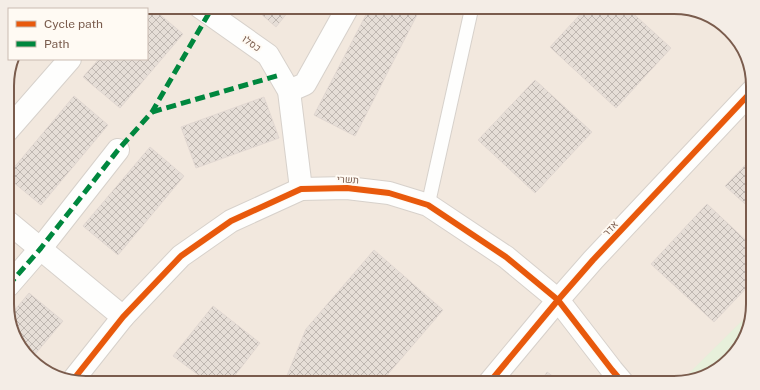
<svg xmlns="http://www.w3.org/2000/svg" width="760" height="390" font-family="'Public Sans',Heebo,sans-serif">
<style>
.residential{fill:#f2e8de}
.park{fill:#e7f0db}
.building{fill:url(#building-cross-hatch);stroke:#e2d8d2}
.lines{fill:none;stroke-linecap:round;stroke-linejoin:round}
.service-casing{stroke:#d7d1cb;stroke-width:15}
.minor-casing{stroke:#d7d1cb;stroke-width:24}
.tertiary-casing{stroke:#d7d1cb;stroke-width:24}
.service{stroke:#fefefd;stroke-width:13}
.minor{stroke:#fefefd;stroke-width:22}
.tertiary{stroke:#fefefd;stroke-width:22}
.quiet{stroke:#00873e;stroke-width:5;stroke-dasharray:10 5;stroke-linecap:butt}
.cycleway-casing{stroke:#fffaf3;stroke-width:8}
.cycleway{stroke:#e8590c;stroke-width:6}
.labels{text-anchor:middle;stroke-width:4;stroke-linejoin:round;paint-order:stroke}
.street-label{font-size:10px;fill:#7a5c4d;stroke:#fffaf3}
.rim{fill:none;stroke:#7a5c4d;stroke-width:2}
</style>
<defs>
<pattern id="building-cross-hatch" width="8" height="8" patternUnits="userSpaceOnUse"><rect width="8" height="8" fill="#e6ded7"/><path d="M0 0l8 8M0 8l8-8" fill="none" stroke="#bfb7b1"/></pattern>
</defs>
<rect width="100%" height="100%" fill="#f9f5f0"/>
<path class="residential" d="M86,7H674L709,15L739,42L752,76L753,304L745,339L718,370L679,383H86L51,375L23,352L8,314L7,81L13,59H147V9H76Z"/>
<path class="park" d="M751,312L745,339L718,370L679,383Z"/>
<g class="building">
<path d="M142,7H151L183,34L120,108L83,77L99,59H147V9H140Z"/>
<path d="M253,7H292L276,27Z"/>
<path d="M370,7H416L420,9L355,136L314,115Z"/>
<path d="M587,7H626L671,48L616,108L550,47Z"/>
<path d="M535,80L592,132L535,193L478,140Z"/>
<path d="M74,96L108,125L41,205L7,177V176Z"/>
<path d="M264,97L279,138L196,168L181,127Z"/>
<path d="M150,147L184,176L118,255L83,226Z"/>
<path d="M753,157V211L725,186Z"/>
<path d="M707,204L753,247V281L714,322L651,264Z"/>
<path d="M374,250L443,310L388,374L384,383H284L306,329Z"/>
<path d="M29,293L63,321L31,359L23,352L9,317Z"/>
<path d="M213,306L260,343L229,383H209L173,356Z"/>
<path d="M547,372L562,383H540Z"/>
</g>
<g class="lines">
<defs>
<path id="service" d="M428,205L472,7"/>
<g id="minor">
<path d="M200,7L268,55L289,91L301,189"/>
<path d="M113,9L115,7"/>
<path d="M289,91L305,84L348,7"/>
<path d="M7,131L70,59"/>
<path d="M8,222L123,317"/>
<path d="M8,286L41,248L118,150"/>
<path d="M73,380L123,317L181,256L231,221L301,189L347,188L389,193L428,205L506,257L558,300L612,370L623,383"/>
</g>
<path id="tertiary" d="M489,383L558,300L593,260L752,91"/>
</defs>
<use href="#service" class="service-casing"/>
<use href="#minor" class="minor-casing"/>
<use href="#tertiary" class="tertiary-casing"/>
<use href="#service" class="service"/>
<use href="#minor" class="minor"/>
<use href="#tertiary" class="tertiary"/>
<g class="quiet">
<path d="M152,112L280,75"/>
<path d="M8,286L41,248L118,150L152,112L209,13"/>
</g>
<defs>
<g id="cycleway">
<path d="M73,380L123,317L181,256L231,221L301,189L347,188L389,193L428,205L506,257L558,300L612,370L623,383"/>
<path d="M489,383L558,300L593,260L752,91"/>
</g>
</defs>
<use href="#cycleway" class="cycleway-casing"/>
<use href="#cycleway" class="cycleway"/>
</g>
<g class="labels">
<g class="street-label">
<text transform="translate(252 43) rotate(35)" y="4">כסלו</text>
<text transform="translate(348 179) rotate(3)" y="4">תשרי</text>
<text transform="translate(610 228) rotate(-47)" y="4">אדר</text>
</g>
</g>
<path d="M0 0H760V390H0ZM86 14H674A72 72 0 0 1 746 86V304A72 72 0 0 1 674 376H86A72 72 0 0 1 14 304V86A72 72 0 0 1 86 14Z" fill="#f4ede6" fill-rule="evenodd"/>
<path class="rim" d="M86 14H674A72 72 0 0 1 746 86V304A72 72 0 0 1 674 376H86A72 72 0 0 1 14 304V86A72 72 0 0 1 86 14Z"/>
<rect x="8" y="8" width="140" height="52" fill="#fffaf3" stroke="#cabbb1"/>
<rect x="16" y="21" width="20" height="6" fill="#e8590c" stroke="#cabbb1"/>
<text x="44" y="28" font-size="12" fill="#7a5c4d">Cycle path</text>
<rect x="16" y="41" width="20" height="6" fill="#00873e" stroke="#cabbb1"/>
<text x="44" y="48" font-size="12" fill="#7a5c4d">Path</text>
</svg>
